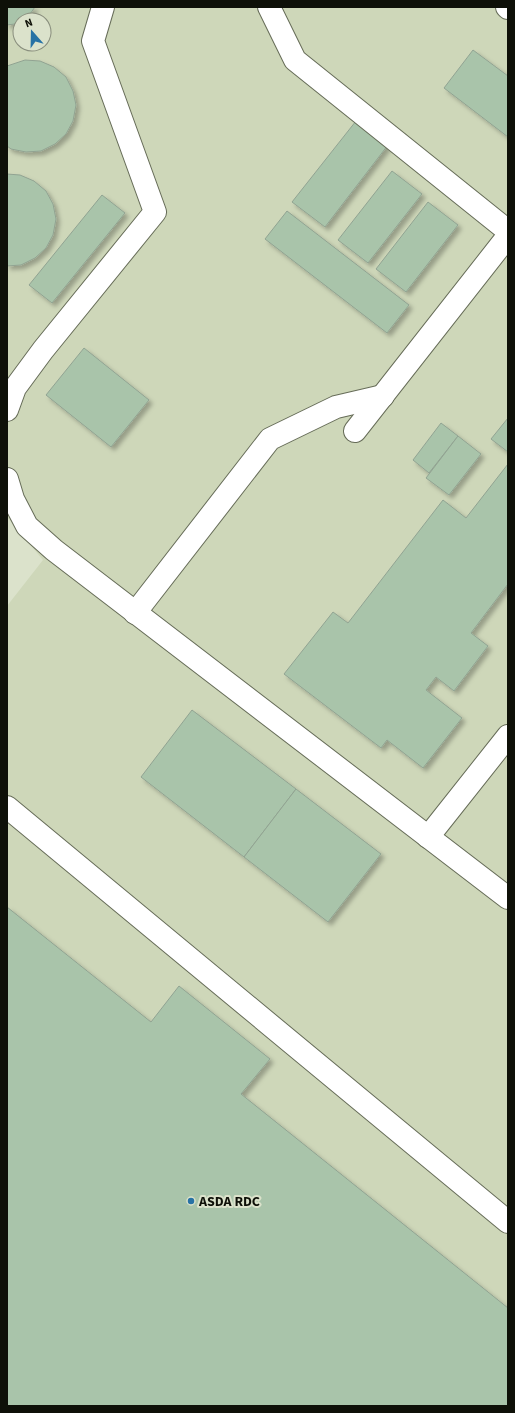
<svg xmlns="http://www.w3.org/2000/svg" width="515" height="1413" font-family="'Source Sans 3',sans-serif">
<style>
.built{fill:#ced7b9;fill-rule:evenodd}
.building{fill:#a9c4aa;stroke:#91a392;filter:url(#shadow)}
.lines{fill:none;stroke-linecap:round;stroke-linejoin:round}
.minor-casing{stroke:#666c58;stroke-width:24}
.minor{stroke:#fff;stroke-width:22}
.poi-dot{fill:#2772a5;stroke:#dbe2cb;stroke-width:1.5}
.labels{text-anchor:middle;stroke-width:4;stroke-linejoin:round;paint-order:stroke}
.poi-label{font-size:14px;font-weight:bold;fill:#0e1008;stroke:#dbe2cb;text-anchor:start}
</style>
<defs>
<filter id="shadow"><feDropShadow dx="3.5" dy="3.5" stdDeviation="2" flood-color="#0004"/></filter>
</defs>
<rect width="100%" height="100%" fill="#dbe2cb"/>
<path class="built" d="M7,7H508V1406H7V606L43,560L7,517ZM20,20H44V44H20Z"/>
<g class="building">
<path d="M7,7H35L30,14L15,24L7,25Z"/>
<path d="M473,50L508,76V137L444,88Z"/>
<path d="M25,60L40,61L54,67L66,77L73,91L76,105L73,121L66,134L55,144L41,151L26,152L11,149L7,146V66Z"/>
<path d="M356,121L388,145L325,227L292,202Z"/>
<path d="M392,171L422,194L368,263L338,240Z"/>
<path d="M7,174L20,175L34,181L46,191L53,204L56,219L53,235L46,248L35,258L21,265L7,266Z"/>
<path d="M102,195L125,213L52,303L29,285Z"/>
<path d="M428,202L458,225L406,292L376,269Z"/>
<path d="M287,211L409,305L387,333L265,239Z"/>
<path d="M84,348L149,400L111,447L46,395Z"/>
<path d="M508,418V452L491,439Z"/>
<path d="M441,423L458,436L429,473L413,460Z"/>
<path d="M458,436L481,454L449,495L426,478Z"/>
<path d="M508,464V584L471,633L488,646L454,691L436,677L426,690L462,718L423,768L387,740L381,748L284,674L333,612L348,623L443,500L466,518Z"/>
<path d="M192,710L296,789L244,857L141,777Z"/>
<path d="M296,789L381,854L328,922L244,857Z"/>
<path d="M7,907L151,1022L179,986L270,1059L241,1094L508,1308V1406H7Z"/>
</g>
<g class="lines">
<defs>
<g id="minor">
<path d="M269,7L295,60L508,231"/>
<path d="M507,7L508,8"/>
<path d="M7,410L15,388L43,350L155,212L93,41L103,7"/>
<path d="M355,431L508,236"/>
<path d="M7,479L13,499L27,526L54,550L508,898"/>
<path d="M135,613L270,439L336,407L383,396"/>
<path d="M7,807L508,1222"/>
<path d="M428,837L508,736"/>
</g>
</defs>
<use href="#minor" class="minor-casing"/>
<use href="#minor" class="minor"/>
</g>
<circle class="poi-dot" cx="191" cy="1201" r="4"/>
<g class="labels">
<g class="poi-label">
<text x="199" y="1206">ASDA RDC</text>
</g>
</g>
<rect width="515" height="1413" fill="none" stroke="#0e1008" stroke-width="16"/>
<g transform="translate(32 32) rotate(340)"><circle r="19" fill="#dbe2cb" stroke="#898e7d"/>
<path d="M0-3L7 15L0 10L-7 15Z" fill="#2772a5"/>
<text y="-6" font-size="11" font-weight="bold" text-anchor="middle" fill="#0e1008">N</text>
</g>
</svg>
